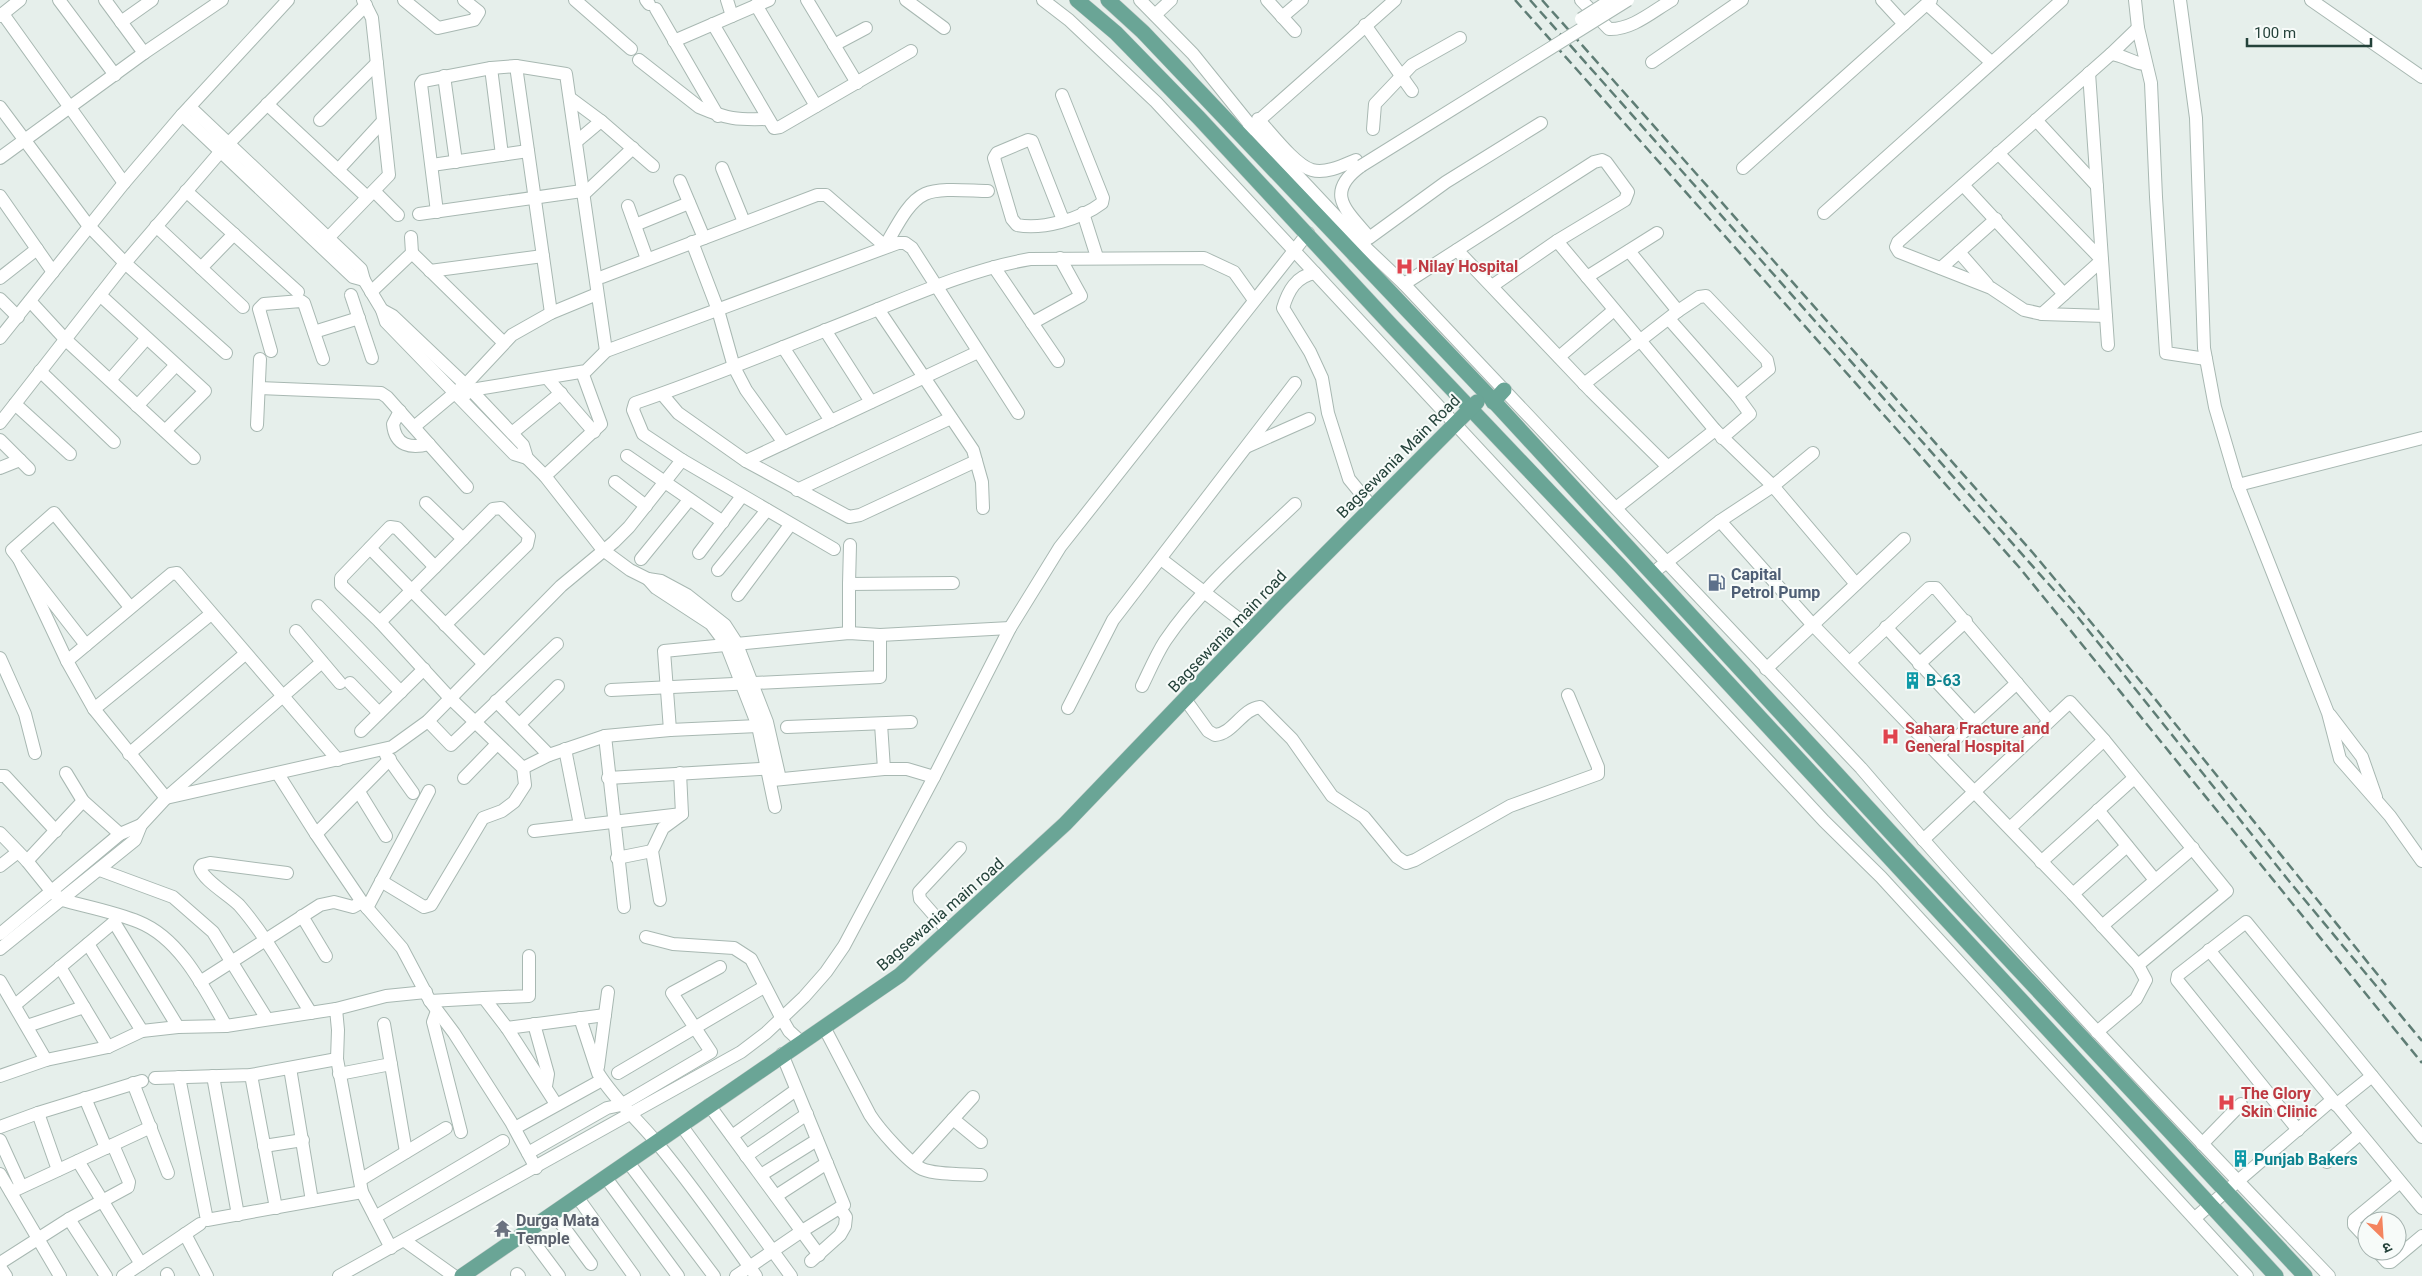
<svg xmlns="http://www.w3.org/2000/svg" width="2422" height="1276" font-family="Roboto,'Noto Sans Devanagari',sans-serif">
<style>
.lines{fill:none;stroke-linecap:round;stroke-linejoin:round}
.minor-casing{stroke:#a8b8b2;stroke-width:14}
.major-casing{stroke:#c2cac8;stroke-width:16}
.minor{stroke:#fff;stroke-width:12}
.major{stroke:#6aa596;stroke-width:15}
.rail{stroke:#5f7d75;stroke-width:2.5;stroke-dasharray:10 5;stroke-linecap:butt}
.minor-bridge-casing{stroke:#a8b8b2;stroke-width:14;stroke-linecap:butt}
.minor-bridge{stroke:#fff;stroke-width:12}
.labels{text-anchor:middle;stroke-width:4;stroke-linejoin:round;paint-order:stroke}
.health-label{font-size:16px;font-weight:bold;fill:#be3a42;stroke:#f7fbf9;text-anchor:start}
.street-label{font-size:16px;fill:#24423a;stroke:#f7fbf9}
.service-label{font-size:16px;font-weight:bold;fill:#4e5e75;stroke:#f7fbf9;text-anchor:start}
.culture-label{font-size:16px;font-weight:bold;fill:#0d838f;stroke:#f7fbf9;text-anchor:start}
.worship-label{font-size:16px;font-weight:bold;fill:#5b616d;stroke:#f7fbf9;text-anchor:start}
</style>
<rect width="100%" height="100%" fill="#e6efeb"/>
<g class="lines">
<defs>
<g id="minor">
<path d="M59,0L115,75"/>
<path d="M105,0L144,53"/>
<path d="M404,0L438,28L474,20L479,12L464,0"/>
<path d="M575,0L631,49"/>
<path d="M646,0L649,4"/>
<path d="M727,0L732,16"/>
<path d="M807,0L857,83"/>
<path d="M906,0L944,28"/>
<path d="M1043,0L1069,20L1156,102L1824,821L1881,877L2247,1276"/>
<path d="M1140,0L1193,54L1251,126L1363,245L1368,236C1346,210 1324,193 1361,166"/>
<path d="M1267,0L1295,31"/>
<path d="M1581,0L1609,29C1632,30 1653,11 1672,0"/>
<path d="M1882,0L1904,24"/>
<path d="M2135,0L2138,28L2151,83L2156,197L2166,353L2206,359"/>
<path d="M2180,0L2196,118L2204,348L2215,407L2238,485L2328,713L2340,759L2390,816L2422,861"/>
<path d="M2311,0L2422,77"/>
<path d="M1927,4L1991,62"/>
<path d="M756,5L816,106"/>
<path d="M656,9L718,116"/>
<path d="M3,14L124,183"/>
<path d="M1155,15L1171,0"/>
<path d="M0,16L20,0"/>
<path d="M1282,17L1302,0"/>
<path d="M121,22L152,0"/>
<path d="M713,24L774,128L780,127L911,51"/>
<path d="M1365,25L1412,91"/>
<path d="M2138,28L2111,54C2124,55 2134,64 2145,64"/>
<path d="M674,41L769,0"/>
<path d="M834,45L866,28"/>
<path d="M639,60L699,107C727,119 737,120 767,119"/>
<path d="M1652,62L1742,0"/>
<path d="M516,66L551,313"/>
<path d="M491,68L502,155"/>
<path d="M2089,73L2108,345"/>
<path d="M444,76L456,162"/>
<path d="M1062,95L1103,198L1102,203C1081,219 1042,230 1017,225L1012,219L994,158L997,153L1028,140L1032,141L1063,220"/>
<path d="M570,98L601,121L653,166"/>
<path d="M267,104L367,197"/>
<path d="M0,107L88,225L125,263L226,353"/>
<path d="M190,107L361,269L364,280L382,310L386,322L514,454L527,458"/>
<path d="M182,115L353,277L364,280"/>
<path d="M1258,119C1271,133 1295,165 1312,170C1326,174 1344,165 1356,160"/>
<path d="M320,120L377,63"/>
<path d="M2036,120L2097,186"/>
<path d="M1373,129L1375,104L1412,65L1460,38"/>
<path d="M1247,131L1395,0"/>
<path d="M576,142L601,121"/>
<path d="M1998,153L2102,260L2042,314"/>
<path d="M0,158L144,53L222,0"/>
<path d="M432,165L528,151"/>
<path d="M722,168L744,222"/>
<path d="M1743,168L1931,0"/>
<path d="M338,170L383,121"/>
<path d="M680,181L704,238"/>
<path d="M1963,185L2064,294"/>
<path d="M186,191L298,292"/>
<path d="M374,191L398,215"/>
<path d="M583,195L633,148"/>
<path d="M0,196L53,272"/>
<path d="M628,206L647,259"/>
<path d="M437,212L421,84L423,81L491,68L516,66L566,74L606,351"/>
<path d="M1083,213L1097,257"/>
<path d="M1824,213L2062,0"/>
<path d="M419,214L582,191"/>
<path d="M635,225L689,203"/>
<path d="M156,226L243,307"/>
<path d="M329,237L389,175L372,18L363,0"/>
<path d="M1369,238L1446,182L1541,123"/>
<path d="M1557,241L1715,430L1773,486L1856,584"/>
<path d="M692,242L718,310L734,367L746,390L784,443"/>
<path d="M1457,250L1591,391L1668,467"/>
<path d="M1629,251L1678,311"/>
<path d="M1959,252L1987,284"/>
<path d="M412,253L503,342"/>
<path d="M1354,256L1363,245L1404,284L1861,768C2011,943 2169,1110 2329,1276"/>
<path d="M994,267L1058,361"/>
<path d="M201,268L234,234"/>
<path d="M1941,268L1996,219"/>
<path d="M430,271L543,256"/>
<path d="M1315,273C1296,276 1288,291 1283,308L1310,352L1322,378L1328,413L1349,479L1372,507"/>
<path d="M602,277L817,195H826L885,246C895,230 907,202 925,194C940,187 971,191 988,191"/>
<path d="M1587,277L1657,233"/>
<path d="M0,278L37,249"/>
<path d="M1404,284L1594,162L1602,160L1606,162L1628,192L1625,200L1557,241L1492,286"/>
<path d="M371,292L412,253L411,237"/>
<path d="M100,295L205,391L165,431"/>
<path d="M351,295L372,358"/>
<path d="M0,299L18,317"/>
<path d="M30,301L65,339L194,458"/>
<path d="M878,309L973,450L982,482L983,508"/>
<path d="M382,310L393,316L471,390L523,445L527,458L545,476L603,550L630,570L648,579L661,581L687,595L725,625L736,642L767,722L780,779"/>
<path d="M2106,316L2042,314L2024,310L1991,288L1899,252L1896,247L1898,242L2111,54"/>
<path d="M1032,323L1081,296L1060,258"/>
<path d="M825,330L871,402"/>
<path d="M314,332L359,318"/>
<path d="M0,338L124,183L182,115L288,0"/>
<path d="M783,347L831,421"/>
<path d="M271,351L259,309L264,304L301,301L304,303L323,359"/>
<path d="M1559,357L1614,310"/>
<path d="M40,371L114,442"/>
<path d="M548,379L594,432"/>
<path d="M110,380L146,339"/>
<path d="M1584,384L1678,311L1699,297L1706,296L1767,360L1769,369L1737,396L1669,319"/>
<path d="M259,388L381,393L387,397L467,487"/>
<path d="M662,394L678,413L746,461L849,517L860,515L976,461"/>
<path d="M461,398L471,390L586,371L606,351L898,243H905L912,248L1018,413"/>
<path d="M15,404L70,454"/>
<path d="M137,406L176,365"/>
<path d="M400,411L393,424C395,446 411,449 429,444"/>
<path d="M0,423L125,263L221,151L366,5"/>
<path d="M257,425L260,359"/>
<path d="M414,427L469,381L512,335L551,313L597,294"/>
<path d="M512,433L561,393"/>
<path d="M1722,438L1750,414L1737,396"/>
<path d="M0,440L29,469"/>
<path d="M1248,446L1309,419"/>
<path d="M627,456L723,522"/>
<path d="M746,461L978,352"/>
<path d="M0,468L20,460"/>
<path d="M545,476L601,424L582,372"/>
<path d="M615,482L646,506"/>
<path d="M2238,485L2422,438"/>
<path d="M797,490L951,418"/>
<path d="M426,503L463,539"/>
<path d="M1616,508L1715,430"/>
<path d="M1720,521L1812,624L2073,894L2138,965L2146,980L2136,999L2097,1032"/>
<path d="M370,548L483,663"/>
<path d="M834,549L682,460L643,434L633,410L635,403C711,377 786,346 861,316C916,294 972,269 1030,259L1204,258L1234,272L1254,300"/>
<path d="M699,553L742,496"/>
<path d="M19,559L67,661L94,709L166,798L392,747L428,721L561,586L614,542L629,527L682,460"/>
<path d="M641,559L689,500"/>
<path d="M1161,559L1252,629"/>
<path d="M1659,568L1720,521L1773,486L1813,453"/>
<path d="M718,570L767,510"/>
<path d="M648,579L656,588L711,624L726,644L758,726L775,807"/>
<path d="M849,584L850,545"/>
<path d="M738,595L790,525"/>
<path d="M318,606L401,692"/>
<path d="M380,622L493,509L501,508L529,536L527,545L445,625"/>
<path d="M1886,627L1974,722"/>
<path d="M296,631L340,683"/>
<path d="M849,633V584L953,583"/>
<path d="M86,645L12,550L54,513L130,607"/>
<path d="M0,658L25,714L35,753"/>
<path d="M67,661L171,574L177,573L338,760"/>
<path d="M1850,662L1929,588H1936L2049,721"/>
<path d="M1919,664L1966,621"/>
<path d="M1766,669L1904,539"/>
<path d="M350,683L379,713"/>
<path d="M1142,686C1149,672 1156,655 1165,641C1200,589 1250,547 1295,504"/>
<path d="M611,690L880,677V635"/>
<path d="M1185,699L1208,731L1215,735C1233,734 1242,709 1260,707L1292,739L1332,796L1364,817L1397,857L1406,863L1415,860L1510,806L1598,774V767L1568,695"/>
<path d="M496,701L549,755"/>
<path d="M1068,708L1113,620L1295,383"/>
<path d="M94,709L211,614"/>
<path d="M2330,715L2362,757L2376,797"/>
<path d="M428,721L451,745L557,644"/>
<path d="M520,724L558,686"/>
<path d="M881,724L884,769"/>
<path d="M787,727L911,722"/>
<path d="M670,730L664,651L849,633L880,635L1010,628"/>
<path d="M361,731L424,669"/>
<path d="M605,736L624,907"/>
<path d="M565,749L580,825"/>
<path d="M129,754L245,654"/>
<path d="M1939,754L2017,683"/>
<path d="M386,755L413,793"/>
<path d="M523,768L549,755L605,736L670,730L758,726"/>
<path d="M66,773L83,801L120,834"/>
<path d="M278,774L316,834L390,759"/>
<path d="M0,776H5L56,831"/>
<path d="M464,778L497,744"/>
<path d="M608,778L775,768"/>
<path d="M773,780L884,769H907L934,777"/>
<path d="M359,792L386,836"/>
<path d="M2098,810L2155,880"/>
<path d="M2010,828L2104,740"/>
<path d="M534,831L682,814"/>
<path d="M0,833L27,861L52,892L62,900C88,907 115,912 139,922C181,939 205,990 226,1026"/>
<path d="M316,834L362,902L402,948L430,1001L454,1033L511,1122L536,1168"/>
<path d="M1923,840L2070,702L2104,740L2227,891L2138,965"/>
<path d="M617,858L652,851"/>
<path d="M27,861L83,801"/>
<path d="M2041,862L2134,778"/>
<path d="M0,866L18,852"/>
<path d="M100,870L173,897L213,932L267,1019"/>
<path d="M287,873L210,863L202,865L200,868C203,880 229,895 239,905C267,937 288,977 311,1013"/>
<path d="M381,881L424,907L431,905L483,818L502,811L514,802L525,785L523,768L449,697L380,622L341,585V578L390,527L397,528L435,567"/>
<path d="M2073,894L2127,846"/>
<path d="M660,900L652,851L663,828L682,814L680,773"/>
<path d="M367,908L429,791"/>
<path d="M302,916L326,956"/>
<path d="M114,922L178,1027"/>
<path d="M2102,926L2193,848"/>
<path d="M948,931L920,899L919,892L960,848"/>
<path d="M0,934L120,834L141,825"/>
<path d="M646,937L673,944L734,948L751,959L782,1019L789,1031L801,1042"/>
<path d="M88,944L142,1031"/>
<path d="M0,949L135,840L141,825L166,798L322,662"/>
<path d="M2209,950L2422,1208"/>
<path d="M60,967L108,1047"/>
<path d="M0,981L46,1060"/>
<path d="M200,982L320,905L334,902L353,907L362,902"/>
<path d="M484,998L529,996V956"/>
<path d="M430,1001L484,998L507,1028L556,1104"/>
<path d="M15,1005L114,922L119,916"/>
<path d="M336,1009L338,1030L337,1059L362,1192L391,1248"/>
<path d="M437,1011L433,1022L461,1132"/>
<path d="M580,1018L598,1073C614,1099 637,1119 657,1143C692,1185 724,1231 756,1276"/>
<path d="M384,1024L406,1152"/>
<path d="M534,1024L548,1074L546,1086"/>
<path d="M27,1026L84,1007"/>
<path d="M824,1027L870,1115C879,1129 908,1162 922,1169C936,1175 965,1174 981,1175"/>
<path d="M507,1028L605,1015"/>
<path d="M598,1067L608,992"/>
<path d="M290,1068L312,1201"/>
<path d="M618,1073L764,987"/>
<path d="M339,1074L391,1064"/>
<path d="M251,1075L276,1208"/>
<path d="M0,1076L46,1060L108,1047L142,1031L178,1027L226,1026L336,1009L386,996L426,992"/>
<path d="M213,1076L238,1215"/>
<path d="M179,1077L207,1220L362,1192"/>
<path d="M155,1078L251,1075L337,1059"/>
<path d="M133,1083L168,1173"/>
<path d="M85,1098L106,1148"/>
<path d="M709,1105L819,1255"/>
<path d="M2336,1105L2372,1076"/>
<path d="M38,1113L58,1170"/>
<path d="M953,1119L981,1142"/>
<path d="M681,1125L791,1276"/>
<path d="M0,1127L38,1113L142,1081"/>
<path d="M515,1128L602,1080"/>
<path d="M2298,1130L2177,980L2178,975L2246,922L2422,1137"/>
<path d="M732,1136L796,1090"/>
<path d="M0,1140L21,1186"/>
<path d="M2202,1144L2241,1104"/>
<path d="M264,1146L303,1140"/>
<path d="M528,1153L607,1108L621,1105L711,1052L672,993L720,967"/>
<path d="M746,1156L807,1114"/>
<path d="M78,1161L141,1264"/>
<path d="M628,1162L714,1276"/>
<path d="M914,1162L973,1097"/>
<path d="M2327,1162L2360,1134"/>
<path d="M0,1174L60,1276"/>
<path d="M761,1175L817,1140"/>
<path d="M606,1178L678,1276"/>
<path d="M360,1180L446,1128"/>
<path d="M11,1192L151,1127"/>
<path d="M776,1196L827,1163"/>
<path d="M578,1198L634,1276"/>
<path d="M554,1214L591,1264"/>
<path d="M375,1217L503,1141"/>
<path d="M2195,1218L2332,1100"/>
<path d="M69,1219L106,1276"/>
<path d="M527,1233L559,1276"/>
<path d="M185,1234L207,1276"/>
<path d="M2367,1239L2354,1225V1220L2400,1182"/>
<path d="M405,1241L454,1276"/>
<path d="M2377,1251L2387,1262H2391L2422,1236"/>
<path d="M811,1261L840,1235L845,1226L846,1217L840,1208"/>
<path d="M0,1263L69,1219L128,1187L129,1182L113,1145"/>
<path d="M0,1267L6,1276"/>
<path d="M167,1274L168,1276"/>
<path d="M517,1274L519,1276"/>
<path d="M123,1276L200,1224"/>
<path d="M339,1276L741,1052L766,1033L804,997L826,972L844,946L934,777L1010,628L1060,547L1308,233"/>
<path d="M736,1276L802,1231L844,1205L782,1054"/>
</g>
<g id="major">
<path d="M1077,0L1116,33L1199,118L1391,325L1619,565L2276,1276"/>
<path d="M1108,0L1143,32L1486,393L1917,861L2305,1276"/>
<path d="M1493,402L1504,390"/>
<path d="M462,1276L900,975L1065,824L1279,601L1477,402"/>
</g>
</defs>
<use href="#minor" class="minor-casing"/>
<use href="#major" class="major-casing"/>
<use href="#minor" class="minor"/>
<use href="#major" class="major"/>
<g class="rail">
<path d="M1515,0L2019,567L2422,1063"/>
<path d="M1530,0L2076,615L2289,881L2422,1041"/>
<path d="M1542,0L2033,553L2151,694L2386,985"/>
</g>
<defs>
<g id="minor-bridge">
<path d="M1581,19L1611,0"/>
<path d="M1361,166L1628,0"/>
</g>
</defs>
<use href="#minor-bridge" class="minor-bridge-casing"/>
<use href="#minor-bridge" class="minor-bridge"/>
</g>
<defs>
<symbol id="hospital-bare" viewBox="-9 -9 18 18"><path d="M-5-5h3v3.5h4V-5h3V5h-3V1.5h-4V5h-3Z" fill="#e0444e" stroke="#f7fbf9" stroke-width="2.5" paint-order="stroke"/></symbol>
<symbol id="fuel-bare" viewBox="-9 -9 18 18"><path d="M-5.5-6h7V0h2V4h1.3V-2.5L3-4.5l.8-.8L6-3V5H2.5V1h-1V6h-7ZM-4.2-4.7v3.2H.2V-4.7Z" fill="#5c6f8a" stroke="#f7fbf9" stroke-width="2.5" paint-order="stroke"/></symbol>
<symbol id="building-bare" viewBox="-9 -9 18 18"><path d="M-4-6H4V6H1V3H-1V6H-4ZM-2.5-4.3h1.7v1.8h-1.7ZM.8-4.3h1.7v1.8H.8ZM-2.5-1h1.7V.8h-1.7ZM.8-1h1.7V.8H.8Z" fill="#0f9aa8" stroke="#f7fbf9" stroke-width="2.5" paint-order="stroke"/></symbol>
<symbol id="temple-bare" viewBox="-9 -9 18 18"><path d="M0-6L5-2H3V0L6.5 2.5H4V6H1.5V3h-3V6H-4V2.5H-6.5L-3 0V-2H-5Z" fill="#6b7280" stroke="#f7fbf9" stroke-width="2.5" paint-order="stroke"/></symbol>
</defs>
<g fill-rule="evenodd">
<use href="#hospital-bare" x="1392" y="254" width="25" height="25"/>
<use href="#fuel-bare" x="1704" y="570" width="25" height="25"/>
<use href="#building-bare" x="1900" y="668" width="25" height="25"/>
<use href="#hospital-bare" x="1878" y="724" width="25" height="25"/>
<use href="#hospital-bare" x="2214" y="1090" width="25" height="25"/>
<use href="#building-bare" x="2228" y="1146" width="25" height="25"/>
<use href="#temple-bare" x="490" y="1216" width="25" height="25"/>
</g>
<g class="labels">
<g class="health-label">
<text x="1418" y="272">Nilay Hospital</text>
<text x="1905" y="734">Sahara Fracture and<tspan x="1905" dy="18">General Hospital</tspan></text>
<text x="2241" y="1099">The Glory<tspan x="2241" dy="18">Skin Clinic</tspan></text>
</g>
<g class="street-label">
<text transform="translate(1398 456) rotate(-45)" y="6">Bagsewania Main Road</text>
<text transform="translate(1227 631) rotate(-46)" y="6">Bagsewania main road</text>
<text transform="translate(940 914) rotate(-41)" y="6">Bagsewania main road</text>
</g>
<g class="service-label">
<text x="1731" y="580">Capital<tspan x="1731" dy="18">Petrol Pump</tspan></text>
</g>
<g class="culture-label">
<text x="1926" y="686">B-63</text>
<text x="2254" y="1165">Punjab Bakers</text>
</g>
<g class="worship-label">
<text x="516" y="1226">Durga Mata<tspan x="516" dy="18">Temple</tspan></text>
</g>
</g>
<g transform="translate(2382 1236) rotate(155)"><circle r="24" fill="#f7fbf9" stroke="#a3b1ad"/>
<path d="M0-4L9 19L0 12L-9 19Z" fill="#f4845f"/>
<text y="-8" font-size="14" font-weight="bold" text-anchor="middle" fill="#24423a">उ</text>
</g>
<path d="M2247 38v8h124v-8" fill="none" stroke="#24423a" stroke-width="2.5"/>
<text x="2254" y="38" font-size="15" fill="#24423a" stroke="#f7fbf9" stroke-width="4" paint-order="stroke">100 m</text>
</svg>
